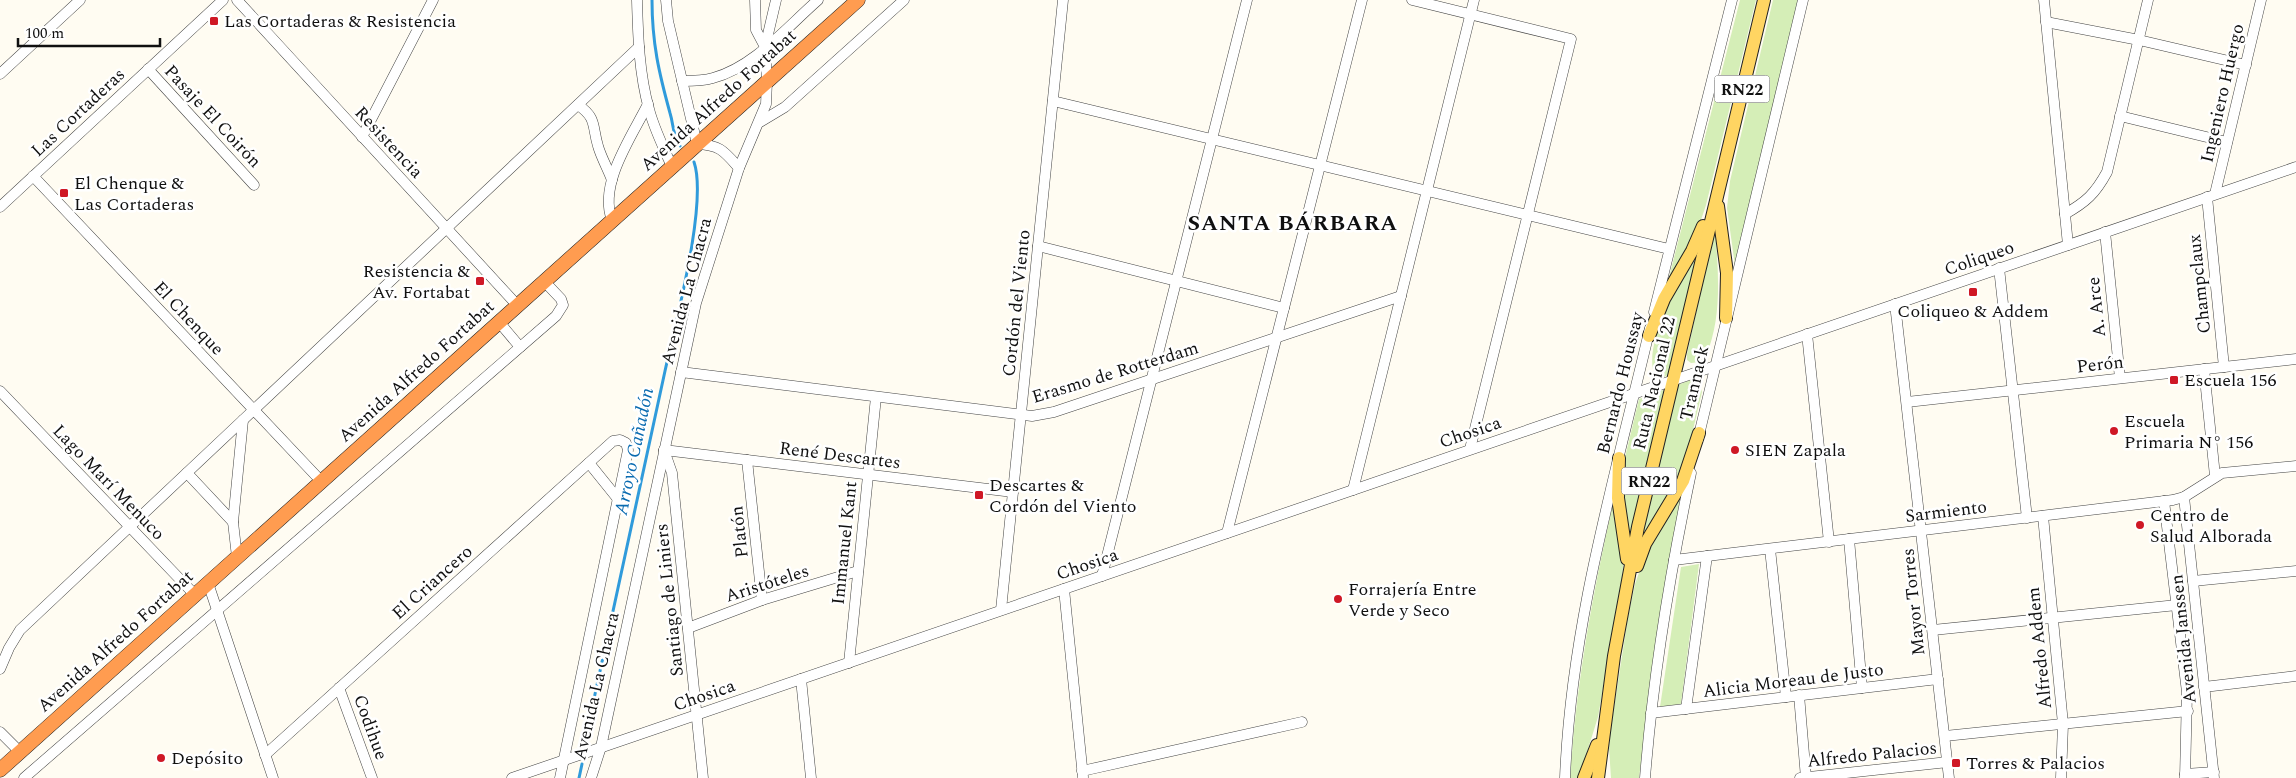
<svg xmlns="http://www.w3.org/2000/svg" width="2296" height="778" font-family="Spectral,serif">
<style>
.grass{fill:#d5eeb7}
.lines{fill:none;stroke-linecap:round;stroke-linejoin:round}
.stream{stroke:#309bdb;stroke-width:3}
.minor-casing{stroke:#434343;stroke-width:11}
.major-casing{stroke:#212121;stroke-width:14}
.highway-casing{stroke:#212121;stroke-width:15}
.minor{stroke:#fff;stroke-width:10}
.major{stroke:#ffd562;stroke-width:12}
.highway{stroke:#ff9c50;stroke-width:14}
.poi-dot{fill:#cf1825;stroke:#fff;stroke-width:2}
.labels{text-anchor:middle;stroke-width:5;stroke-linejoin:round;paint-order:stroke}
.shield{fill:#fff;stroke:#585858;stroke-width:1}
.shield-label{font-size:16px;font-weight:bold;fill:#101010}
.poi-label{font-size:18px;fill:#101010;stroke:#fff;text-anchor:start}
.street-label{font-size:18px;fill:#101010;stroke:#fff}
.water-label{font-size:19px;font-style:italic;fill:#0a6bb0;stroke:#fff}
.district-label{font-size:22px;font-weight:bold;letter-spacing:1px;fill:#101010;stroke:#fff}
</style>
<rect width="100%" height="100%" fill="#fffcf2"/>
<g class="grass">
<path d="M1740,0H1756L1706,205L1701,220L1666,289Z"/>
<path d="M1773,0H1799L1735,266L1727,208L1730,181Z"/>
<path d="M1715,227C1718,270 1723,315 1706,356L1700,362L1691,363L1687,360V354Z"/>
<path d="M1700,245L1669,374L1663,378L1654,373C1643,342 1684,273 1700,245Z"/>
<path d="M1690,380L1699,383L1702,392L1683,472L1638,551L1678,385Z"/>
<path d="M1663,390L1664,391L1630,547L1621,501L1622,470L1639,399Z"/>
<path d="M1685,487L1661,607L1639,778H1611L1609,748L1610,734L1628,617L1635,584L1646,553Z"/>
<path d="M1614,499L1624,560L1622,578L1598,717L1579,778H1570C1576,683 1593,591 1614,499Z"/>
<path d="M1699,564L1681,704L1660,707L1681,567Z"/>
</g>
<g class="lines">
<g class="stream">
<path d="M652,0C652,43 659,73 670,113C674,126 672,133 680,146"/>
<path d="M584,745C611,620 638,495 665,371C675,325 708,203 694,162"/>
<path d="M579,778L582,764"/>
</g>
<defs>
<g id="minor">
<path d="M237,0L517,305"/>
<path d="M637,0C638,36 639,73 649,109C654,129 664,148 672,167"/>
<path d="M666,0L668,21L697,144C720,145 724,151 739,168"/>
<path d="M755,0L756,30L765,47"/>
<path d="M1412,0L1571,39L1470,449"/>
<path d="M2044,0L2068,245"/>
<path d="M2046,22L2139,40L2246,65"/>
<path d="M148,69L254,185"/>
<path d="M0,74L80,0"/>
<path d="M682,81C692,81 703,81 713,78C754,67 787,27 818,0"/>
<path d="M1053,101L1669,249"/>
<path d="M578,105C597,118 592,126 598,146C601,157 608,169 612,180"/>
<path d="M2120,116L2227,142"/>
<path d="M760,122L785,107L904,0"/>
<path d="M362,137L433,0"/>
<path d="M33,176L321,481"/>
<path d="M2215,194L2261,0"/>
<path d="M2207,197L2224,367"/>
<path d="M0,207L223,0"/>
<path d="M2065,214C2086,202 2095,194 2107,172L2148,0"/>
<path d="M612,220C598,184 632,136 648,104"/>
<path d="M2105,232L2120,378"/>
<path d="M1038,246L1284,308"/>
<path d="M1999,268L2027,518"/>
<path d="M1895,304L1949,778"/>
<path d="M1654,312L1732,0"/>
<path d="M499,322L520,347"/>
<path d="M1807,334L1829,542"/>
<path d="M2204,369L2215,476"/>
<path d="M681,372L1032,416L1054,412L1401,296"/>
<path d="M0,391L195,595"/>
<path d="M1907,402L2296,359"/>
<path d="M1698,439L1803,0"/>
<path d="M664,450L1013,492"/>
<path d="M664,450L672,473L703,778"/>
<path d="M747,460L762,600"/>
<path d="M589,463L618,499"/>
<path d="M187,473L233,522"/>
<path d="M1353,490L1474,0"/>
<path d="M2184,497L2214,778"/>
<path d="M2164,501L2187,692L2185,778"/>
<path d="M2043,516L2063,724L2061,778"/>
<path d="M1227,533L1362,0"/>
<path d="M1849,539L1862,688"/>
<path d="M1770,549L1786,697"/>
<path d="M237,557L233,522L243,420"/>
<path d="M1674,560L2173,500L2184,497L2222,473L2296,466"/>
<path d="M1102,576L1247,0"/>
<path d="M2193,581L2296,571"/>
<path d="M208,583L273,778"/>
<path d="M1064,589L1083,777"/>
<path d="M1001,610L1063,0"/>
<path d="M688,628L762,600L858,571"/>
<path d="M1933,630L2177,605"/>
<path d="M849,663L876,397"/>
<path d="M0,669L9,648L20,630L639,47"/>
<path d="M801,679L811,778"/>
<path d="M2204,687L2296,676"/>
<path d="M339,688L372,778"/>
<path d="M1799,695L1806,778"/>
<path d="M1686,709L1707,556"/>
<path d="M1651,713L1938,679"/>
<path d="M0,732L20,752"/>
<path d="M1945,736L2188,711"/>
<path d="M265,755L613,441L620,440L626,443L628,450L560,778"/>
<path d="M1082,771L1302,722"/>
<path d="M2185,774L2214,772"/>
<path d="M24,778L556,316L563,305L561,299L544,281"/>
<path d="M512,778L2296,167"/>
<path d="M591,778L601,747L696,303L739,168L766,104L767,81L765,47L776,0"/>
<path d="M1565,778C1571,624 1615,477 1650,328"/>
<path d="M1645,778C1653,676 1670,573 1691,473"/>
<path d="M1800,778L1948,762"/>
</g>
<g id="major">
<path d="M1718,206L1727,273L1726,318"/>
<path d="M1649,336L1664,299L1692,251L1703,226"/>
<path d="M1619,458L1618,498L1627,559"/>
<path d="M1637,566L1645,544L1683,481L1699,433"/>
<path d="M1584,778L1597,745"/>
<path d="M1598,778L1614,656L1638,527L1764,0"/>
</g>
<path id="highway" d="M0,770L858,0"/>
</defs>
<use href="#minor" class="minor-casing"/>
<use href="#major" class="major-casing"/>
<use href="#highway" class="highway-casing"/>
<use href="#minor" class="minor"/>
<use href="#major" class="major"/>
<use href="#highway" class="highway"/>
</g>
<g class="poi-dot">
<rect x="209" y="16" width="10" height="10" rx="2.5"/>
<rect x="59" y="188" width="10" height="10" rx="2.5"/>
<rect x="475" y="276" width="10" height="10" rx="2.5"/>
<rect x="1968" y="287" width="10" height="10" rx="2.5"/>
<rect x="2169" y="375" width="10" height="10" rx="2.5"/>
<circle cx="2114" cy="431" r="5"/>
<circle cx="1735" cy="450" r="5"/>
<rect x="974" y="490" width="10" height="10" rx="2.5"/>
<circle cx="2140" cy="525" r="5"/>
<circle cx="1338" cy="599" r="5"/>
<circle cx="161" cy="758" r="5"/>
<rect x="1951" y="758" width="10" height="10" rx="2.5"/>
</g>
<g class="labels">
<g class="shield">
<rect x="1714.5" y="75.5" width="55" height="27" rx="4"/>
<rect x="1621.5" y="467.5" width="55" height="27" rx="4"/>
</g>
<g class="shield-label">
<text x="1742" y="95">RN22</text>
<text x="1649" y="487">RN22</text>
</g>
<g class="poi-label">
<text x="224" y="27">Las Cortaderas &amp; Resistencia</text>
<text x="74" y="189">El Chenque &amp;<tspan x="74" dy="21">Las Cortaderas</tspan></text>
<text x="470" y="277" text-anchor="end">Resistencia &amp;<tspan x="470" dy="21">Av. Fortabat</tspan></text>
<text x="1973" y="317" text-anchor="middle">Coliqueo &amp; Addem</text>
<text x="2184" y="386">Escuela 156</text>
<text x="2124" y="427">Escuela<tspan x="2124" dy="21">Primaria N° 156</tspan></text>
<text x="1745" y="456">SIEN Zapala</text>
<text x="989" y="491">Descartes &amp;<tspan x="989" dy="21">Cordón del Viento</tspan></text>
<text x="2150" y="521">Centro de<tspan x="2150" dy="21">Salud Alborada</tspan></text>
<text x="1348" y="595">Forrajería Entre<tspan x="1348" dy="21">Verde y Seco</tspan></text>
<text x="171" y="764">Depósito</text>
<text x="1966" y="769">Torres &amp; Palacios</text>
</g>
<g class="street-label">
<text transform="translate(2222 93) rotate(-77)" y="6">Ingeniero Huergo</text>
<text transform="translate(718 100) rotate(-42)" y="6">Avenida Alfredo Fortabat</text>
<text transform="translate(78 112) rotate(-43)" y="6">Las Cortaderas</text>
<text transform="translate(213 116) rotate(47)" y="6">Pasaje El Coirón</text>
<text transform="translate(389 142) rotate(47)" y="6">Resistencia</text>
<text transform="translate(1979 258) rotate(-19)" y="6">Coliqueo</text>
<text transform="translate(2199 284) rotate(-96)" y="6">Champclaux</text>
<text transform="translate(686 291) rotate(-75)" y="6">Avenida La Chacra</text>
<text transform="translate(1016 303) rotate(-84)" y="6">Cordón del Viento</text>
<text transform="translate(2096 307) rotate(-96)" y="6">A. Arce</text>
<text transform="translate(189 318) rotate(47)" y="6">El Chenque</text>
<text transform="translate(2100 364) rotate(-6)" y="6">Perón</text>
<text transform="translate(416 371) rotate(-42)" y="6">Avenida Alfredo Fortabat</text>
<text transform="translate(1115 372) rotate(-17)" y="6">Erasmo de Rotterdam</text>
<text transform="translate(1620 383) rotate(-76)" y="6">Bernardo Houssay</text>
<text transform="translate(1654 383) rotate(-77)" y="6">Ruta Nacional 22</text>
<text transform="translate(1694 383) rotate(-77)" y="6">Trannack</text>
<text transform="translate(1470 432) rotate(-19)" y="6">Chosica</text>
<text transform="translate(840 455) rotate(7)" y="6">René Descartes</text>
<text transform="translate(109 482) rotate(46)" y="6">Lago Marí Menuco</text>
<text transform="translate(1946 511) rotate(-7)" y="6">Sarmiento</text>
<text transform="translate(739 532) rotate(-96)" y="6">Platón</text>
<text transform="translate(844 543) rotate(-84)" y="6">Immanuel Kant</text>
<text transform="translate(1087 564) rotate(-19)" y="6">Chosica</text>
<text transform="translate(432 582) rotate(-42)" y="6">El Criancero</text>
<text transform="translate(767 583) rotate(-18)" y="6">Aristóteles</text>
<text transform="translate(669 600) rotate(-96)" y="6">Santiago de Liniers</text>
<text transform="translate(1913 602) rotate(-96)" y="6">Mayor Torres</text>
<text transform="translate(2183 639) rotate(-96)" y="6">Avenida Janssen</text>
<text transform="translate(115 641) rotate(-42)" y="6">Avenida Alfredo Fortabat</text>
<text transform="translate(2039 648) rotate(-96)" y="6">Alfredo Addem</text>
<text transform="translate(1793 680) rotate(-7)" y="6">Alicia Moreau de Justo</text>
<text transform="translate(596 686) rotate(-77)" y="6">Avenida La Chacra</text>
<text transform="translate(704 695) rotate(-19)" y="6">Chosica</text>
<text transform="translate(371 727) rotate(70)" y="6">Codihue</text>
<text transform="translate(1872 754) rotate(-6)" y="6">Alfredo Palacios</text>
</g>
<g class="water-label">
<text transform="translate(633 451) rotate(-78)" y="7">Arroyo Cañadón</text>
</g>
<g class="district-label">
<text x="1293" y="230">SANTA BÁRBARA</text>
</g>
</g>
<path d="M18 38v8h142v-8" fill="none" stroke="#101010" stroke-width="2.5"/>
<text x="25" y="38" font-size="15" fill="#101010" stroke="#ffffff" stroke-width="4" paint-order="stroke">100 m</text>
</svg>
